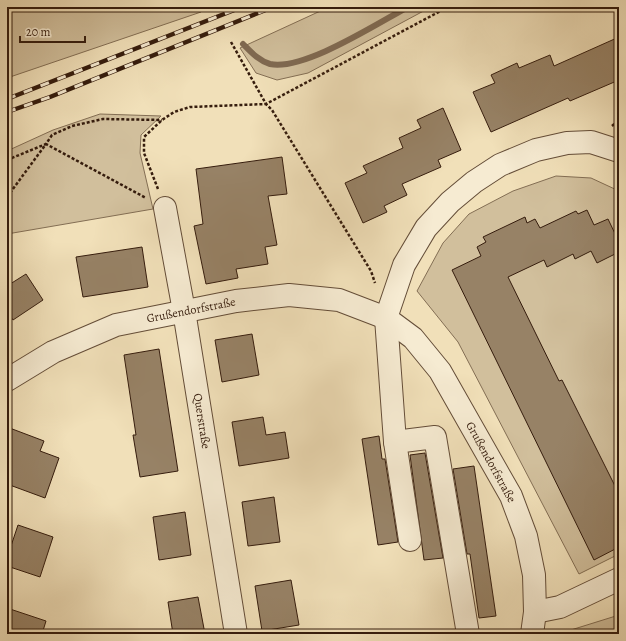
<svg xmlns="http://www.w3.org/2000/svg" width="626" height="641" font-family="Alegreya,serif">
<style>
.green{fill:#d1bf9c;stroke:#836e54}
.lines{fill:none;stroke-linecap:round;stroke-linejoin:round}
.stream{stroke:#7f6951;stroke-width:6}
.building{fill:#978266;stroke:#351c0d}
.minor-casing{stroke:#644d38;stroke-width:24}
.path{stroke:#351c0d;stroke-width:2.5;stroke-dasharray:3 2;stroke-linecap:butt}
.minor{stroke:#f6ebd2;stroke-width:22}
.rail-casing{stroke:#351c0d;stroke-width:4.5}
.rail{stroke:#f6ebd2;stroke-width:3;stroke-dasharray:9;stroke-linecap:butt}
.labels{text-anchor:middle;stroke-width:3.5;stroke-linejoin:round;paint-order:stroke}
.street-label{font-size:12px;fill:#351c0d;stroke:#f6ebd2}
</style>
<rect width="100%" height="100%" fill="#f1e0b9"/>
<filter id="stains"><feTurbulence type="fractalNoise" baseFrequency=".005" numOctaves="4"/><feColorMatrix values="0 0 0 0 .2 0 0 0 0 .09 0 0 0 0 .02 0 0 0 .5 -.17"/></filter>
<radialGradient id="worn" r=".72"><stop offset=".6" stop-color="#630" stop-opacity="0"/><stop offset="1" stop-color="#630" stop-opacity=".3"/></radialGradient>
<g class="green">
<path d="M7,7H198L201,12L7,78Z"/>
<path d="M329,7H431L308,73L277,80L256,73L240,48Z"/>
<path d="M100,114L161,116L141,135L140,153L153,209L7,234V151L53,130Z"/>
<path d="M556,176L591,178L619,191V554L579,574L458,342L417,291L443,243L469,214L513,191Z"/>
<path d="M619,615V634H558Z"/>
</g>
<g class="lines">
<path class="stream" d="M243,44C251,52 259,61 270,64C304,71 376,24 408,7"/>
</g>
<g class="building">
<path d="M619,37V80L570,101L568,98L491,132L473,92L495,83L491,75L517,63L519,68L550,55L554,66Z"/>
<path d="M443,108L461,150L438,160L441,167L402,184L407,195L384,206L387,212L363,223L345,183L367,173L363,166L403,148L399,138L421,128L417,120Z"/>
<path d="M282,157L287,194L268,196L277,245L265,247L268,264L236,269L238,278L206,284L194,226L203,224L196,169Z"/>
<path d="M587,210L594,225L608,219L619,242V252L597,263L591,251L575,259L573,254L547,267L544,260L508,277L559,381L562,380L619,494V547L594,560L452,270L481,256L477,247L486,242L483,237L525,217L527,223L535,219L540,228L576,211L578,214Z"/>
<path d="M142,247L148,287L83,297L76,257Z"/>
<path d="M26,274L43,300L13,320L7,311V286Z"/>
<path d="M252,334L259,375L222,382L215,340Z"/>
<path d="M159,349L178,471L140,477L133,435H136L124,355Z"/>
<path d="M263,417L266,435L285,432L289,458L239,466L232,422Z"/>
<path d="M7,427L44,441L40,451L59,458L45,498L7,484Z"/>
<path d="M379,436L382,459H385L398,542L378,545L362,439Z"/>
<path d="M425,453L443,558L424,560L410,455Z"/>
<path d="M474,466L496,616L479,618L470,554H467L453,469Z"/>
<path d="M274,497L280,542L248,546L242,502Z"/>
<path d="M185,512L191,555L159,560L153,517Z"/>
<path d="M18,525L53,537L40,577L7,566V558Z"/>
<path d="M291,580L299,625L262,631L255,586Z"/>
<path d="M198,597L205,634H173L168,602Z"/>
<path d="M7,608L46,621L42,634H7Z"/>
</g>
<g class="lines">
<defs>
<g id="minor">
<path d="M165,208L184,311L236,634"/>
<path d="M7,380L53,352L116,325L236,301L289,295L339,300L386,318L413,338L440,371L511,496L526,536L534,575L535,612L532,634"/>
<path d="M395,442L435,437L468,634"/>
<path d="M410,540L395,442L386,318L404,265L426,228L450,202L474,182L500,165L536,150L567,143L591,142L619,151"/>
<path d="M535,612L560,607L619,579"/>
</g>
</defs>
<use href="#minor" class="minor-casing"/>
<g class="path">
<path d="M231,42L266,104L272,110L371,271L375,283"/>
<path d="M612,126L619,120"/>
<path d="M7,160L46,144L52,135L72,126L103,119L162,120"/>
<path d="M158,189L144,153V137L162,120L174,112L190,107L266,104L448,7"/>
<path d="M7,197L46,144L146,198"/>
</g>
<use href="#minor" class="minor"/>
<defs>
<g id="rail">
<path d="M7,99L242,7"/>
<path d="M7,112L50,97L273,7"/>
</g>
</defs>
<use href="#rail" class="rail-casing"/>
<use href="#rail" class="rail"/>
</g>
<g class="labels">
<g class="street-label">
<text transform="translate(191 310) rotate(-11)" y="4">Grußendorfstraße</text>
<text transform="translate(202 421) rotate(81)" y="4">Querstraße</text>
<text transform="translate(491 462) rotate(61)" y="4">Grußendorfstraße</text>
</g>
</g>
<rect width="626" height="641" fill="none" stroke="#f1e0b9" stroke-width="24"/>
<rect x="8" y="8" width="610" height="625" fill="none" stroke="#351c0d" stroke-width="2"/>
<rect x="12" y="12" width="602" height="617" fill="none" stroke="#351c0d"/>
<path d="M20 36v6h65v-6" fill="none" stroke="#351c0d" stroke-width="2"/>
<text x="26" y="36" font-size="12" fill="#351c0d" stroke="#f6ebd2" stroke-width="3" paint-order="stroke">20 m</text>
<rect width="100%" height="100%" filter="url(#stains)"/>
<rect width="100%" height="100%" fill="url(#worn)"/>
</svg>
